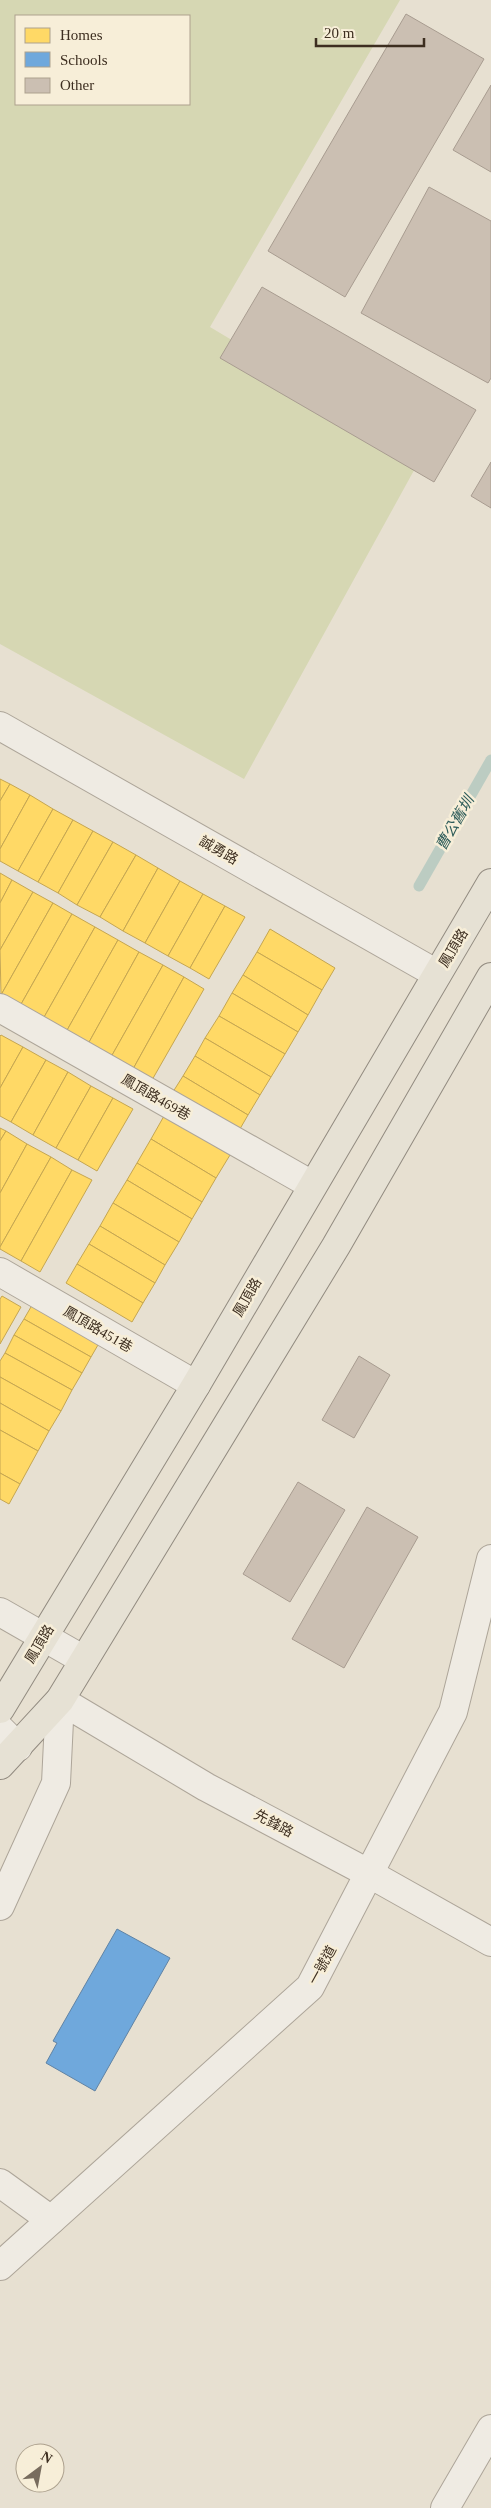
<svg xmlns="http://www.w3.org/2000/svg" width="491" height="2508" font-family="'Times New Roman','Noto Sans TC',serif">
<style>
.green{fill:#d6d7b3;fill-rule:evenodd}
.homes{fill:#ffd966;stroke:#c5a651}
.schools{fill:#6fa8dc;stroke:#6083a4}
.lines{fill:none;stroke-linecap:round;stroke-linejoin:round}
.stream{stroke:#bcccc2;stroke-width:11}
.building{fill:#cbbfb2;stroke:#a89c90}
.minor-casing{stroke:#ada599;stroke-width:30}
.major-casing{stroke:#928b80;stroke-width:30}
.minor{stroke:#efebe3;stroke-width:28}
.major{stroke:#e6e1d4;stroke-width:28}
.labels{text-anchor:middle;stroke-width:5;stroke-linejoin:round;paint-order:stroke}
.street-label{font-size:14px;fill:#3d2e20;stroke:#f7eed8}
.water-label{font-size:15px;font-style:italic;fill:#2f5d5a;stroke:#f7eed8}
</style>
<rect width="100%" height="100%" fill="#e7e0d1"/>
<path class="green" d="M0,0H400L210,327L423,454L244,779L0,644ZM16,16H189V104H16Z"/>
<g class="homes">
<path d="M0,779L10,784L0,801Z"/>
<path d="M10,784L30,795L0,849V801Z"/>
<path d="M30,795L53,809L18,871L0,861V849Z"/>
<path d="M53,809L73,820L38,882L18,871Z"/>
<path d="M73,820L93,831L58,893L38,882Z"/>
<path d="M93,831L113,842L77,905L58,893Z"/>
<path d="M113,842L136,855L100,917L77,905Z"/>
<path d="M136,855L158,868L123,931L100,917Z"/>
<path d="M158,868L180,881L145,943L123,931Z"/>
<path d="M0,873L12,880L0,903Z"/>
<path d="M12,880L33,892L0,950V903Z"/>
<path d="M180,881L203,894L168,956L145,943Z"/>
<path d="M33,892L53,903L1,995L0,950Z"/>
<path d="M203,894L225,906L190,968L168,956Z"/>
<path d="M53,903L72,914L20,1006L1,995Z"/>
<path d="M225,906L245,917L209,979L190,968Z"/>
<path d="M72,914L95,927L43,1019L20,1006Z"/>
<path d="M95,927L118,940L66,1032L43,1019Z"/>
<path d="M270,929L335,968L322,990L257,952Z"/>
<path d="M118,940L139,952L88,1044L66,1032Z"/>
<path d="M139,952L163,965L111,1057L88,1044Z"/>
<path d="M257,952L322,990L308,1015L243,975Z"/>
<path d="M163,965L184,977L133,1069L111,1057Z"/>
<path d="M243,975L308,1015L298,1032L232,993Z"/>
<path d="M184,977L204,989L152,1080L133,1069Z"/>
<path d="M232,993L298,1032L285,1054L219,1016Z"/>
<path d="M219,1016L285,1054L271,1077L205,1038Z"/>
<path d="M1,1035L23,1047L0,1088V1036Z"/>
<path d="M205,1038L271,1077L260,1095L195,1056Z"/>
<path d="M23,1047L46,1060L11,1122L0,1116V1088Z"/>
<path d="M195,1056L260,1095L248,1115L183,1076Z"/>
<path d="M46,1060L68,1072L33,1135L11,1122Z"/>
<path d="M68,1072L91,1086L56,1148L33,1135Z"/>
<path d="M183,1076L248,1115L237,1134L171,1095Z"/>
<path d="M91,1086L113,1098L78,1160L56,1148Z"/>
<path d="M113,1098L133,1109L97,1171L78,1160Z"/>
<path d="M164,1116L230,1155L216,1178L151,1139Z"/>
<path d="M0,1128L6,1131L0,1141Z"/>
<path d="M6,1131L27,1144L0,1193V1141Z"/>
<path d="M151,1139L216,1178L202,1202L137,1163Z"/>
<path d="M27,1144L51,1157L0,1247V1193Z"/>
<path d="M51,1157L72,1170L21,1261L0,1249V1247Z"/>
<path d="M137,1163L202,1202L192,1219L127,1180Z"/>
<path d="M72,1170L92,1180L40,1272L21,1261Z"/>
<path d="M127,1180L192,1219L179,1242L113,1203Z"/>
<path d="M113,1203L179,1242L165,1265L100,1226Z"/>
<path d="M100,1226L165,1265L155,1283L89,1244Z"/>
<path d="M89,1244L155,1283L143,1303L77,1264Z"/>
<path d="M77,1264L143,1303L132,1322L66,1283Z"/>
<path d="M2,1296L21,1307L0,1344V1299Z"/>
<path d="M35,1300L102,1338L91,1357L24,1319Z"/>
<path d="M24,1319L91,1357L82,1373L14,1335Z"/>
<path d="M14,1335L82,1373L72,1390L5,1353Z"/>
<path d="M5,1353L72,1390L61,1411L0,1377V1361Z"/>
<path d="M0,1377L61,1411L49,1431L0,1403Z"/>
<path d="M0,1403L49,1431L38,1451L0,1430Z"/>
<path d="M0,1430L38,1451L20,1484L0,1473Z"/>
<path d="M0,1473L20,1484L9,1504L0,1499Z"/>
</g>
<path class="schools" d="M117,1929L170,1958L95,2091L46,2063L57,2043L53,2041Z"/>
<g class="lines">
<path class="stream" d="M419,886L491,760"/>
</g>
<g class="building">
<path d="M406,14L484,59L345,297L268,251Z"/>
<path d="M491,85V172L453,150Z"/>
<path d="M429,187L491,221V378L488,383L361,313Z"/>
<path d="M262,287L476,410L434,482L220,358Z"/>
<path d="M491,462V508L471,496Z"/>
<path d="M359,1356L390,1375L354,1438L322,1420Z"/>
<path d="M298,1482L345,1510L290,1602L243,1574Z"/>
<path d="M367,1507L418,1537L344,1668L292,1639Z"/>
</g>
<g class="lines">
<defs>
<g id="minor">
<path d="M0,726L437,974"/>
<path d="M0,1008L312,1185"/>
<path d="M0,1272L196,1385"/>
<path d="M0,1612L84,1660"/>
<path d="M0,1729L18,1747"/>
<path d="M0,1906L56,1783L60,1700L206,1787L370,1874L491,1942"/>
<path d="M0,2183L51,2220"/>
<path d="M0,2266L310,1987L453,1712L491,1559"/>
<path d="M445,2508L491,2429"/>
</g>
<g id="major">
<path d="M0,1709L196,1385L491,883"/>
<path d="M0,1765L60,1700L336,1246L491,977"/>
</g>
</defs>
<use href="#minor" class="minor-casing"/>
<use href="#major" class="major-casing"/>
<use href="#minor" class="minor"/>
<use href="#major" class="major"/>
</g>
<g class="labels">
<g class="street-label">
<text transform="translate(219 850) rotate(30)" y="5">誠勇路</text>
<text transform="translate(453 948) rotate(-59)" y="5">鳳頂路</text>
<text transform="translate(156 1097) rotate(30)" y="5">鳳頂路469巷</text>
<text transform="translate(247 1297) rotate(-60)" y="5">鳳頂路</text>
<text transform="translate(98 1329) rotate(30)" y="5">鳳頂路451巷</text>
<text transform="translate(39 1644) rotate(-59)" y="5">鳳頂路</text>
<text transform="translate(274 1823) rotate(28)" y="5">先鋒路</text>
<text transform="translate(322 1965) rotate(-61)" y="5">一號道</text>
</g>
<g class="water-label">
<text transform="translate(455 823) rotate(-60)" y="5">曹公舊圳</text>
</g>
</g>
<rect x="15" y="15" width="175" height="90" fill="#f7eed8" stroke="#ada18e"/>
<rect x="25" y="28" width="25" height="15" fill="#ffd966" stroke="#ada18e"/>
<text x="60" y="40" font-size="15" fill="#3d2e20">Homes</text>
<rect x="25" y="52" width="25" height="15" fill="#6fa8dc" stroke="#ada18e"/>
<text x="60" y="65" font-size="15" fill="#3d2e20">Schools</text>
<rect x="25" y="78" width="25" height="15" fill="#cbbfb2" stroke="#ada18e"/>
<text x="60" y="90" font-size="15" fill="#3d2e20">Other</text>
<g transform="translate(40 2468) rotate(32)"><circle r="24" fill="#f7eed8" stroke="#ada18e"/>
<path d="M0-4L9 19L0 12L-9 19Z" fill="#786c5e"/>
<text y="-8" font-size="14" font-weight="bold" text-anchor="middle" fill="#3d2e20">N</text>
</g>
<path d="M316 38v8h108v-8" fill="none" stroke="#3d2e20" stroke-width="2.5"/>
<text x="324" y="38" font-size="15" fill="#3d2e20" stroke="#f7eed8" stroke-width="4" paint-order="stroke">20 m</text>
</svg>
